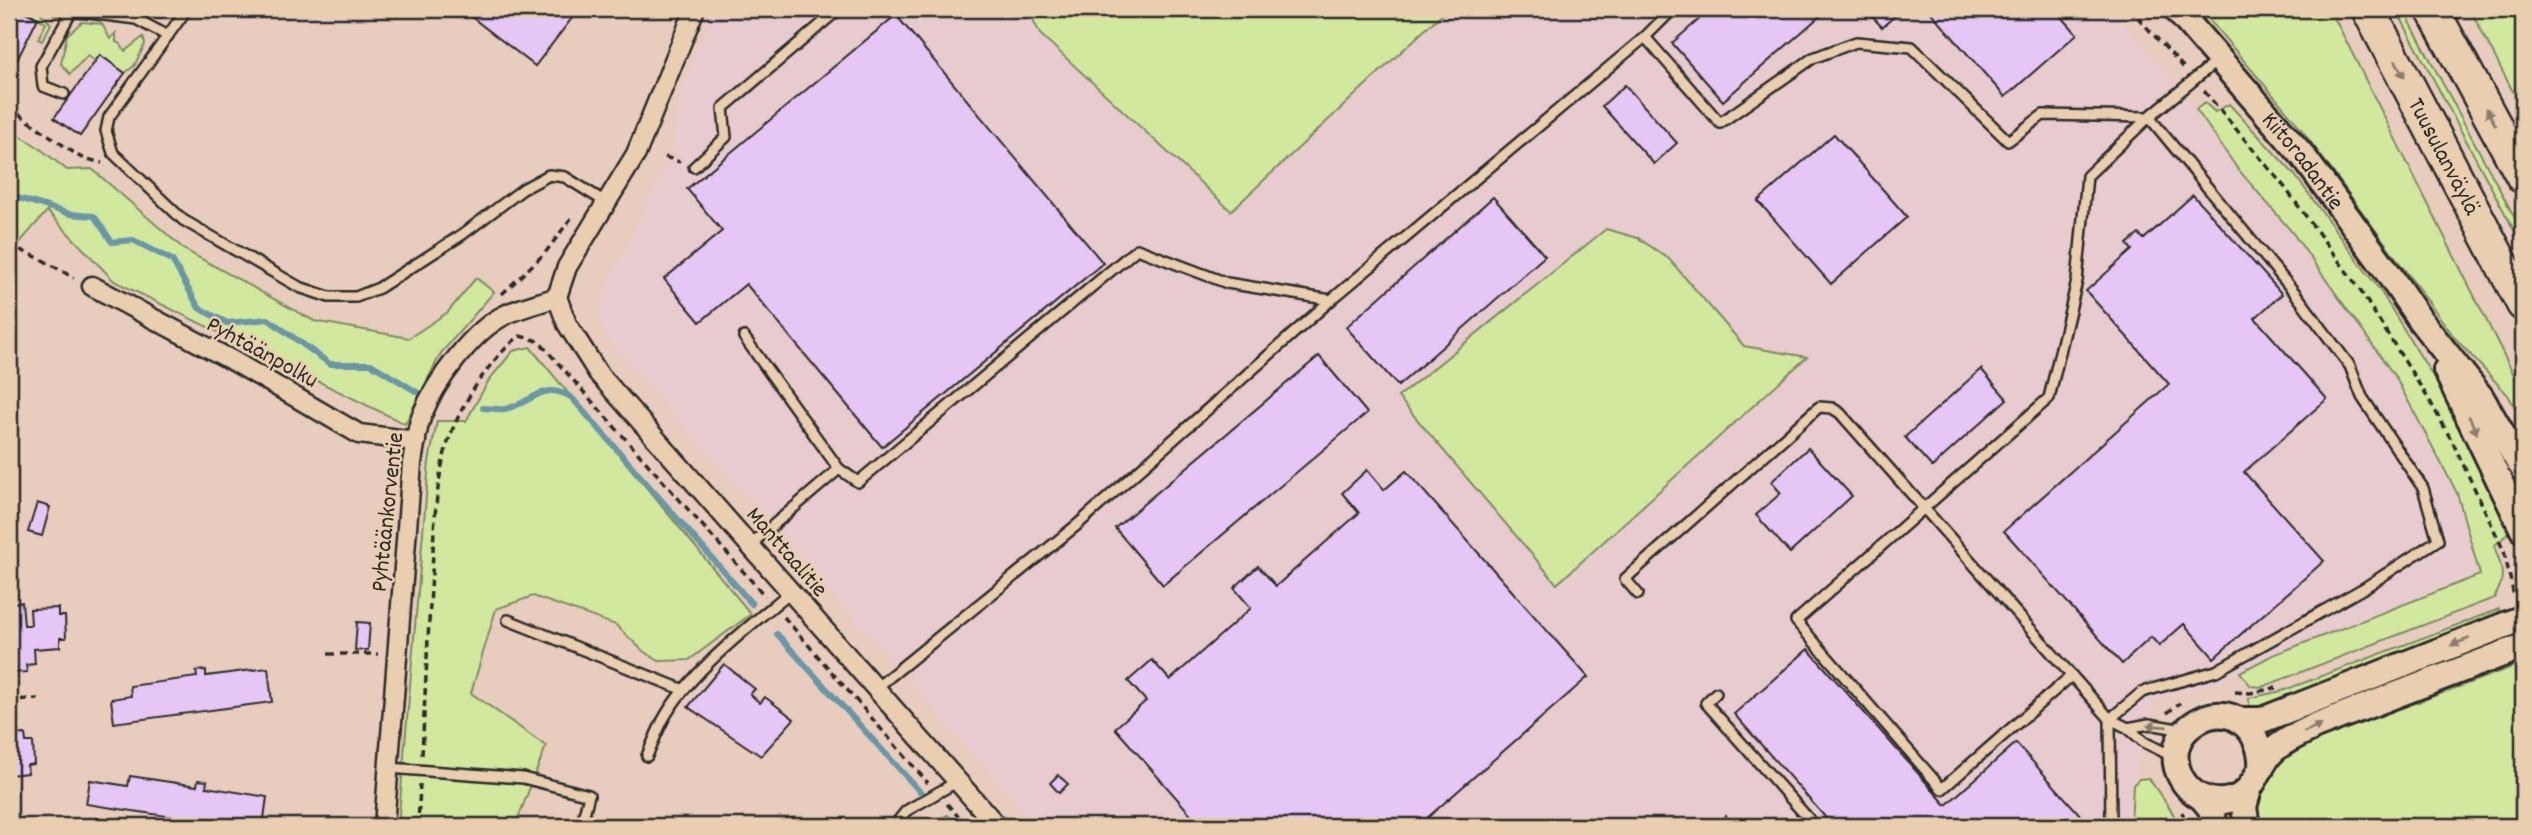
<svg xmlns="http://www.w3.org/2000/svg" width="2532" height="835" font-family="Dekko,sans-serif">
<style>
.built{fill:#e7cbce;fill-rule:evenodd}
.green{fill:#d1e89e;stroke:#7e8a64;stroke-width:2}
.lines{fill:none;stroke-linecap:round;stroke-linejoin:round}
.stream{stroke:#6b96a6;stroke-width:6}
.building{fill:#e5c6f4;stroke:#2b2b2b;stroke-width:2}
.lane-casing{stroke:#2b2b2b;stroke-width:14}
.street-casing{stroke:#2b2b2b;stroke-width:23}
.secondary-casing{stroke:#2b2b2b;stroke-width:30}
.highway-casing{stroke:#2b2b2b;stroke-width:37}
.path{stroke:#2b2b2b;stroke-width:3.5;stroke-dasharray:7 5;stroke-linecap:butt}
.lane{stroke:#e9cfb0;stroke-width:9}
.street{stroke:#e9cfb0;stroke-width:18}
.secondary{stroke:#e9cfb0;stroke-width:24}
.highway{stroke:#e9cfb0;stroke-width:32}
.oneway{fill:#8a7d6e}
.labels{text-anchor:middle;stroke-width:5;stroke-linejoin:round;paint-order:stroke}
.street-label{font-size:24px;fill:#2b2b2b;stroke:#e9cfb0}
</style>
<rect width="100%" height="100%" fill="#e8cdbe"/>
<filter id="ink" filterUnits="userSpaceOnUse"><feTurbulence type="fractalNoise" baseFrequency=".0143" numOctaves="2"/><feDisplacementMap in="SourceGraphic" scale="14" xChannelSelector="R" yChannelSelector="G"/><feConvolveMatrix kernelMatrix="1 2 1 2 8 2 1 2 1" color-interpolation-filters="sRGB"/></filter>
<g filter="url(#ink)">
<path class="built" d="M712,9H2110L2170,76L2288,223L2396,378L2457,493L2480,575L2273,655L2227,679L2155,701L2137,772L2147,826H1037L613,346L601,322V303L606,288L671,154L680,96ZM1606,229L1669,259L1744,346L1806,357L1398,397Z"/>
<g class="green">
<path d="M31,9H37L51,24L42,41L38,39L46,23L29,12Z"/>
<path d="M1028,9H1101L1110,19L1123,9H1447L1231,211L1040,34Z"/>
<path d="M2200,9H2330L2523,393V422L2508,395L2455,338L2296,122Z"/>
<path d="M2396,9H2403L2523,233V247Z"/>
<path d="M2470,9H2515L2523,23V111Z"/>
<path d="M82,22L102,24L110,39L116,33V42L120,44L125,51L143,37L145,44L134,66L125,73L100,55L95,61L88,55L70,74L61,64L67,35Z"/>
<path d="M2205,103L2215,112L2229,104L2294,174L2381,292L2448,401L2511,531L2494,546C2502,568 2507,577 2494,598L2262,687L2251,686L2240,672L2273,655L2480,575L2457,493L2396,378L2292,232L2237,168L2196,109Z"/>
<path d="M9,129L38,147L67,170L92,169L185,250L314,321L409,338L448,312L476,278L494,292L441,353L405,424L114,281L47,211L9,255Z"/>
<path d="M1606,229L1638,238L1669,259L1744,346L1807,357L1557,584L1398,397Z"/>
<path d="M530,347L751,614L689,660L659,661L643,651L616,625L533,596L496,609L471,693L546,746L515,826H398L429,462L437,421H466L489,380L513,351Z"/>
<path d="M2499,609L2501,615L2275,705L2249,711V698L2282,691Z"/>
<path d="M2523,663V826H2255C2255,819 2253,810 2255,803C2262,781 2283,757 2302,745Z"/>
<path d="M2149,778C2156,791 2178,816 2178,826H2131L2133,785L2139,779Z"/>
<path d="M948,815L958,826H922Z"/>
</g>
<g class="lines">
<g class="stream">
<path d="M9,195L70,214L94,216L112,242L133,240L172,260L199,308L227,323L268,319L330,364H371L417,392"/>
<path d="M483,408C489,408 498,410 505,409C532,404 543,379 572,398L752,604"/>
<path d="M777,634L923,795"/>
</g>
</g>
<g class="building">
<path d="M9,9H19L38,18L9,76Z"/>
<path d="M461,9H579L535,66Z"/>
<path d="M1711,9H1828L1723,101L1672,43Z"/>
<path d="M1865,9H1903L1882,27Z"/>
<path d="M1928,9H2055L2077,34L2005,97Z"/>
<path d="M896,15L1103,263L882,447L746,284L700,322L664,279L722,231L687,189Z"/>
<path d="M100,55L125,73L80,136L54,118Z"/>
<path d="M1625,85L1677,143L1654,164L1602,106Z"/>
<path d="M1834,134L1907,217L1831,284L1758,201Z"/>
<path d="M2193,195L2282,294L2255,318L2327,399L2244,472L2324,561L2214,658L2184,624L2159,646L2151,637L2122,664L2004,531L2169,384L2086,291L2132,250L2127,244L2139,234L2144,239Z"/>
<path d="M1493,197L1545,256L1398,386L1346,327Z"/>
<path d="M1319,356L1367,413L1163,585L1115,528Z"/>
<path d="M1981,369L2007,399L1932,467L1905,437Z"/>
<path d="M1808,448L1852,496L1790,553L1756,515L1781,493L1771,482Z"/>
<path d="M1367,470L1384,490L1406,471L1588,677L1418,826H1201L1115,728L1146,701L1128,681L1152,660L1170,680L1251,608L1234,588L1258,566L1276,586L1359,513L1342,493Z"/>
<path d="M37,503L50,507L42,536L28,532Z"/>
<path d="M13,596L14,603L22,602L24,625H31L30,609L58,608V616H65L66,638H60V647L34,649L35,664L26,665L27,672L9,673V597Z"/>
<path d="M357,622L370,623L368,650H355Z"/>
<path d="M1808,649L1946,805L2016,743L2090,826H1833L1734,714Z"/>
<path d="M724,664L755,689L750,694L760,703L765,697L794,719L761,756L688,707Z"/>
<path d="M268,668L272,702L114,723L111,699L131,696L130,686L197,677L196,671L206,670V676Z"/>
<path d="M25,734L26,742H33L34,764L27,765L28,773L9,775V735Z"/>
<path d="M1058,775L1068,784L1059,793L1050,783Z"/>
<path d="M130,776L197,786L198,780L207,781L206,787L267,797L263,826H233L86,804L90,780L128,786Z"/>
<path d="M1726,816L1735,826H1715Z"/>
</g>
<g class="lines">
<defs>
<g id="lane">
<path d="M57,9L136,19L168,36"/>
<path d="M187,9L109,117L106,131L113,153L183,220L299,287L329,297H356L379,288L463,234L523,189L549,175L565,177L607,203"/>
<path d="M1645,37L1720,123L1813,58L1856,42L1912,47L2008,141L2043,115L2149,117L2295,293L2350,366L2362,397L2423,488L2438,540L2364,588L2216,671L2142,692L2110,719L2111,826"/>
<path d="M64,94L43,86L41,66L72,11"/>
<path d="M694,167L726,137L723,108L839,9"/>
<path d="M744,337L839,469L858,482L1137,249L1227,283L1331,300L1645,37L1673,9"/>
<path d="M750,545L839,469"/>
<path d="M1638,594L1625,579L1819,407L1832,408L1840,413L2110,719L2128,728L2144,742L2174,757"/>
<path d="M508,620L684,690"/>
<path d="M2071,676L1942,789L1796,621L2049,398L2077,281L2087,176L2149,117L2219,59"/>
<path d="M876,688L1077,525L1331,300"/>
<path d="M1716,693L1706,703L1815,826"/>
<path d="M2128,728L2149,724L2184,730"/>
<path d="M647,756C652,744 657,732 663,720C688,673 749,627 790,592"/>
<path d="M389,768L523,778L589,795L581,826"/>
<path d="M793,826L794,824L799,826"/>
<path d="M894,826L906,811L958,781"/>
</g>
<g id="street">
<path d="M92,286L235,362L359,434L416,441"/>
<path d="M557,297L567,324L598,373L997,826"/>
<path d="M557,297L567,267L636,154L695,9"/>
<path d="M384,826L412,463C415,446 416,430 422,415C435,382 473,330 505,315C521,307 540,303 557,297"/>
</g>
<g id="secondary">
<path id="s1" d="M2176,9L2303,156L2384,267L2420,320L2481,397L2523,470"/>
<path d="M2446,370L2523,530"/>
<path d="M2238,720H2262L2523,618"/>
<path d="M2261,769C2264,729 2228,698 2192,725C2155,753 2186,810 2229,800C2254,795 2256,771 2270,754C2281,741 2301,734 2315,726L2523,646"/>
<path d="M2203,799L2211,809L2215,826"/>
<path d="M2247,826L2244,807L2249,789"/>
</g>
<g id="highway">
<path id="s2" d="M2368,9L2523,304"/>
<path d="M2432,9L2523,177"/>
</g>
</defs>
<use href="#lane" class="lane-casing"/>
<use href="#street" class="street-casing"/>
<use href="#secondary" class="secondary-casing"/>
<use href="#highway" class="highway-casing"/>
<g class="path">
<path d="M2130,9L2185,69"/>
<path d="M2204,91L2283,185L2358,287L2431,403L2453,443L2504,551L2514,596"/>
<path d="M9,107L80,157L102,163"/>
<path d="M665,157L680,162"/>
<path d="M9,245L41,259L74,278"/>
<path d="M502,294L545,253L572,217"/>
<path d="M784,617L928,783"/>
<path d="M328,654H378"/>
<path d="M2235,692L2250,693L2276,688"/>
<path d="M9,700L38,699"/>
<path d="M2167,713L2180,703"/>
<path d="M422,755C425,695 428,634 432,574C434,528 435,480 450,436C463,402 490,358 520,336L535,340L542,345L765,596"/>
<path d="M947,804L967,826"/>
<path d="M2182,812L2187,826"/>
<path d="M418,826L420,784"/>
</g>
<use href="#lane" class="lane"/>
<use href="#street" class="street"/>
<use href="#secondary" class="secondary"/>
<use href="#highway" class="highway"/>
</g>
<defs><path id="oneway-solid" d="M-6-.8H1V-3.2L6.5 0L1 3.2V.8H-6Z" transform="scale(1.75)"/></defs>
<g class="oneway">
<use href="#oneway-solid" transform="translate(2400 69) rotate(62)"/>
<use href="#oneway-solid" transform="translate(2491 117) rotate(-119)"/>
<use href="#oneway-solid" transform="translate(2473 425) rotate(65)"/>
<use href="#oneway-solid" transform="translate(2460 642) rotate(159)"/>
<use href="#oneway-solid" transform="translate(2157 726) rotate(-175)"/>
<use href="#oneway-solid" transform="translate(2313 728) rotate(-24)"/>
</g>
</g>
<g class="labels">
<g class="street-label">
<text dy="8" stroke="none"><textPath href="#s2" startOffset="166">Tuusulanväylä</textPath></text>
<text dy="8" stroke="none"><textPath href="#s1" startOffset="198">Kiitoradantie</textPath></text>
<text transform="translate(263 351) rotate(29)" y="8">Pyhtäänpolku</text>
<text transform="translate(386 512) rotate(-84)" y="8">Pyhtäänkorventie</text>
<text transform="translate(788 551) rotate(49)" y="8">Manttaalitie</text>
</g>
</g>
<rect width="2532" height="835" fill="none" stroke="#e9cfb0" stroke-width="35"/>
<rect x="18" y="18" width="2497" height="800" fill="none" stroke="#2b2b2b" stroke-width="2.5" filter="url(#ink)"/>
</svg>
